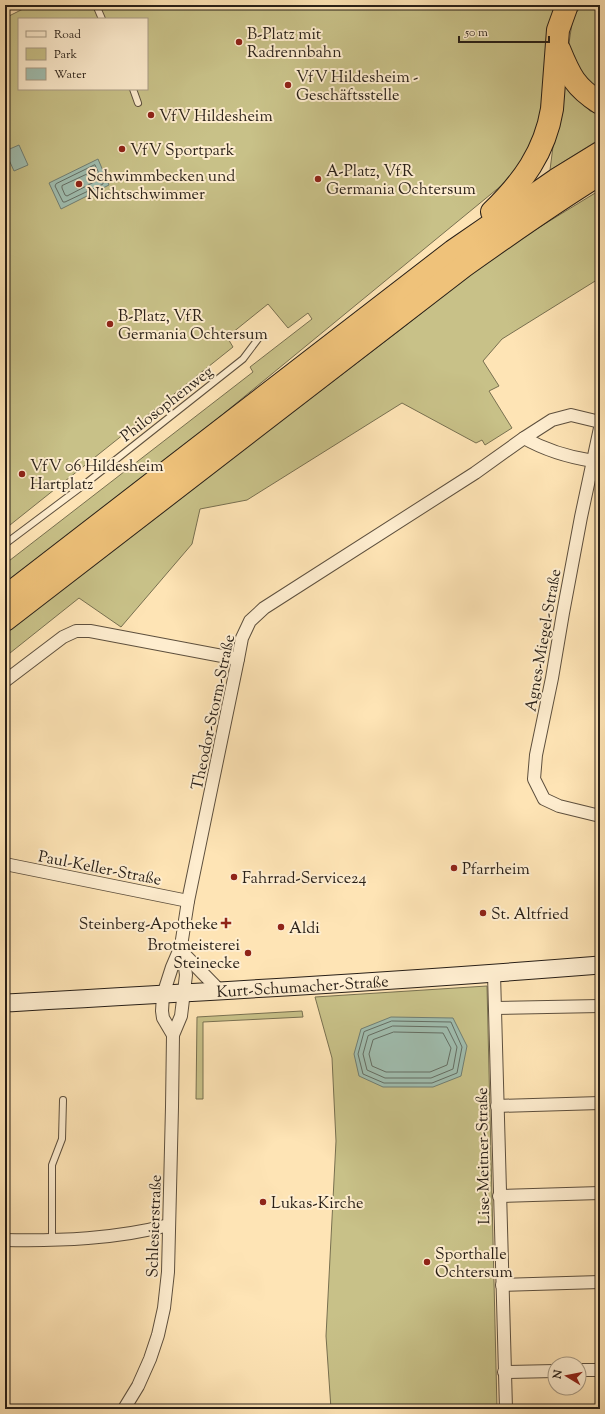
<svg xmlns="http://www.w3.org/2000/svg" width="605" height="1414" font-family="'Sorts Mill Goudy',serif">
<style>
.green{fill:#c8c188;stroke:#787050;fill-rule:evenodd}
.water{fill:#a0beb0;stroke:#707e73}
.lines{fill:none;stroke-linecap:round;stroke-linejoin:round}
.shore{stroke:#646e64;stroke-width:1}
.lane-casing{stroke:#5e503e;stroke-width:8}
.street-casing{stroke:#5e503e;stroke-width:14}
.secondary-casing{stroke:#281f17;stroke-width:19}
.highway-casing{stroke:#281f17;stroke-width:24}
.lane{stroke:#feedcf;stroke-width:6}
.street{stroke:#feedcf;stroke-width:12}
.secondary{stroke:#feedcf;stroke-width:17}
.highway{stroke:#efc27a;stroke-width:22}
.poi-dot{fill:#8f2418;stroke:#feedcf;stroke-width:1.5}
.labels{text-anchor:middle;stroke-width:4;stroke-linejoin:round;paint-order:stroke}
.poi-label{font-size:16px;fill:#281f17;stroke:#feedcf;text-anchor:start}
.street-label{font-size:16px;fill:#281f17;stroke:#feedcf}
</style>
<rect width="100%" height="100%" fill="#fee4b5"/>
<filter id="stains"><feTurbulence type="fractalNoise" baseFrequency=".005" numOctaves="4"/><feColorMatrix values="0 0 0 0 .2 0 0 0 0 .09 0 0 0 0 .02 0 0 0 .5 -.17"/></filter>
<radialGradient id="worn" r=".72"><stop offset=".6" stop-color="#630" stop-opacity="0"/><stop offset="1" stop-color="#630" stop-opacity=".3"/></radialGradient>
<g class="green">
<path d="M31,5H557L553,10L538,131L513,176L189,442L5,586V564L253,372L250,367L312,319L308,313L288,328L268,304L227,337L233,347L5,529V18ZM19,19H147V89H19Z"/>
<path d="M582,5H600V98L571,64L569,43L573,17Z"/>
<path d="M561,83L590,111L600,114V139L550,170Z"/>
<path d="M600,190V278L502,339L483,361L499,386L489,391L512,428L485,445L482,440L476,443L402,403L247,500L200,509L192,544L121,627L79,598L5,657V632L400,330L499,252Z"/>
<path d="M487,986L497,1409H331L326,1336L336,1141L332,1058L315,997Z"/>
<path d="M302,1011L303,1017L203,1022V1099H196L197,1017Z"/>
</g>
<g class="water">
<path d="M19,145L28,165L14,171L5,151Z"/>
<path d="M98,159L109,185L61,209L49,183Z"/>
<path d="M391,1017L453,1018L467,1046L461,1076L433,1087H383L359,1076L354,1054L361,1029Z"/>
</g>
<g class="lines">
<g class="shore">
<path d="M95,165L103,182V184L65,202H63L55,186L56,184Z"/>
<path d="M92,172L94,173L97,179L96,181L67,196L65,195L62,188V186Z"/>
<path d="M392,1021L451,1022L462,1047L457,1073L432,1083H384L363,1074L358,1054L364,1032Z"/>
<path d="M393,1026L447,1027L457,1047L453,1069L431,1078H385L367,1070L363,1054L368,1036Z"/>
<path d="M394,1032L443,1033L451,1048L447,1065L430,1072H386L372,1066L369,1054L373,1040Z"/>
</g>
<defs>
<g id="lane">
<path d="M96,5L102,19"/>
<path d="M133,89L138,103"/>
<path d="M5,544L85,484L243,359L261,335"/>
<path d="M52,1239V1165L62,1139L63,1100"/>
</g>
<g id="street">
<path d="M600,428L581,517L563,613L552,678L536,755L534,779L544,799L559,806L600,816"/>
<path d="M524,438C545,450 568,457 593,461"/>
<path d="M5,681L63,637L76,631H90L238,659"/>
<path d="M5,864L188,901"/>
<path d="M183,953L220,991"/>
<path d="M494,974L506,1409"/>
<path d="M495,1008L600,1006"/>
<path d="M173,1035L163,1018L162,1011L163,995L172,967L181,946L188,901L238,659L242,638L250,621L264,608L475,473L524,438L552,420L571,415L600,422"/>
<path d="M497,1106L600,1103"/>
<path d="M499,1196L600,1193"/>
<path d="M5,1240C60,1241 116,1239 169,1225"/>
<path d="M502,1285L600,1282"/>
<path d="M579,1370H600"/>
<path d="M504,1372L555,1371"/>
<path d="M124,1409L138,1386L150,1359L158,1335L164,1308L168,1272L172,1107L173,1035L181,1016L186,975L183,953L181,946"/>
</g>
<g id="secondary">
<path id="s1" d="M5,1003C203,992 402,981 600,965"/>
</g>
<g id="highway">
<path d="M559,49C570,76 575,87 600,103"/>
<path d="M492,212C522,183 545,152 552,109L558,30L567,5"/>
<path d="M5,597L453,251L556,180L600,153"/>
<path d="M5,620L464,266C509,234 553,203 600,174"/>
</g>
</defs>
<use href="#lane" class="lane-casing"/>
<use href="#street" class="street-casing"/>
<use href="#secondary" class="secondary-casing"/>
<use href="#highway" class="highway-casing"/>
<use href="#lane" class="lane"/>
<use href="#street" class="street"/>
<use href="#secondary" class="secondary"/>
<use href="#highway" class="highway"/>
</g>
<g class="poi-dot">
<circle cx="239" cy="42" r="4"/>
<circle cx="288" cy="85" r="4"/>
<circle cx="151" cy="115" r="4"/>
<circle cx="122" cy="149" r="4"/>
<circle cx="318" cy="179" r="4"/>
<circle cx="79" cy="184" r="4"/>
<circle cx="110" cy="324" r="4"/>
<circle cx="22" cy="474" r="4"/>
<circle cx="454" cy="868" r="4"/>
<circle cx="234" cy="877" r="4"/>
<circle cx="483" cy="913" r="4"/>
<path d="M224 917h4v4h4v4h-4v4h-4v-4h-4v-4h4z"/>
<circle cx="281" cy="927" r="4"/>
<circle cx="248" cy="953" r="4"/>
<circle cx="263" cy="1202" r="4"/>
<circle cx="427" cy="1262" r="4"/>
</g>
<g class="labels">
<g class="poi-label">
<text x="247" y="39">B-Platz mit<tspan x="247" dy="18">Radrennbahn</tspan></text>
<text x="296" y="82">VfV Hildesheim -<tspan x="296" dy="18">Geschäftsstelle</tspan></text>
<text x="159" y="121">VfV Hildesheim</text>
<text x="130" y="155">VfV Sportpark</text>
<text x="326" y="176">A-Platz, VfR<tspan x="326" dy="18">Germania Ochtersum</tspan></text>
<text x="87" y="181">Schwimmbecken und<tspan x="87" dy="18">Nichtschwimmer</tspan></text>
<text x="118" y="321">B-Platz, VfR<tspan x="118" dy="18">Germania Ochtersum</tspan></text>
<text x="30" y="471">VfV 06 Hildesheim<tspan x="30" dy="18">Hartplatz</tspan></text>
<text x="462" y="874">Pfarrheim</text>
<text x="242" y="883">Fahrrad-Service24</text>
<text x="491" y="919">St. Altfried</text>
<text x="218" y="929" text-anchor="end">Steinberg-Apotheke</text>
<text x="289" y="933">Aldi</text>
<text x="240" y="950" text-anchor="end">Brotmeisterei<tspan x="240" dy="18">Steinecke</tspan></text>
<text x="271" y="1208">Lukas-Kirche</text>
<text x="435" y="1259">Sporthalle<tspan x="435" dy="18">Ochtersum</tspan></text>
</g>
<g class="street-label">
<text transform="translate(166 403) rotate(-38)" y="6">Philosophenweg</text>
<text transform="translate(542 640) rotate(-80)" y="6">Agnes-Miegel-Straße</text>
<text transform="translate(212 712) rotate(-78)" y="6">Theodor-Storm-Straße</text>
<text transform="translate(100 867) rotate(11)" y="6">Paul-Keller-Straße</text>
<text dy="6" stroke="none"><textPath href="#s1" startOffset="298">Kurt-Schumacher-Straße</textPath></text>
<text transform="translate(482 1156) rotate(-91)" y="6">Lise-Meitner-Straße</text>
<text transform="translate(153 1226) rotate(-88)" y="6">Schlesierstraße</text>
</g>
</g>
<rect width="605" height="1414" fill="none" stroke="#fee4b5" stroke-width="20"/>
<rect x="6" y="6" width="593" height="1402" fill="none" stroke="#281f17" stroke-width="2"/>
<rect x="10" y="10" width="585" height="1394" fill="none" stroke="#281f17"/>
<rect x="18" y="18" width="130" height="72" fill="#feedcf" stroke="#a89b85"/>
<rect x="26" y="31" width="20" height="6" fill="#feedcf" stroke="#a89b85"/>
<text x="54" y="38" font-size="12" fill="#281f17">Road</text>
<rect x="26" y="48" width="20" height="12" fill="#c8c188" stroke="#a89b85"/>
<text x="54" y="58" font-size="12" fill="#281f17">Park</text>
<rect x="26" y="68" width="20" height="12" fill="#a0beb0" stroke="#a89b85"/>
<text x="54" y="78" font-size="12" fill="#281f17">Water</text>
<g transform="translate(567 1376) rotate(280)"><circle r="19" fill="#feedcf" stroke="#a89b85"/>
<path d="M0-3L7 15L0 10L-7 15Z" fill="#8f2418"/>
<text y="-6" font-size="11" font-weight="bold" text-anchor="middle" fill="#281f17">N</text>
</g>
<path d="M459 36v6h90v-6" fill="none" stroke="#281f17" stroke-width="2"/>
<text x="465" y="36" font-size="12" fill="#281f17" stroke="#feedcf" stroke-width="3" paint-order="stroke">50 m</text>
<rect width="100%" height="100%" filter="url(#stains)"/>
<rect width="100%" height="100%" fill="url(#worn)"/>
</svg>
